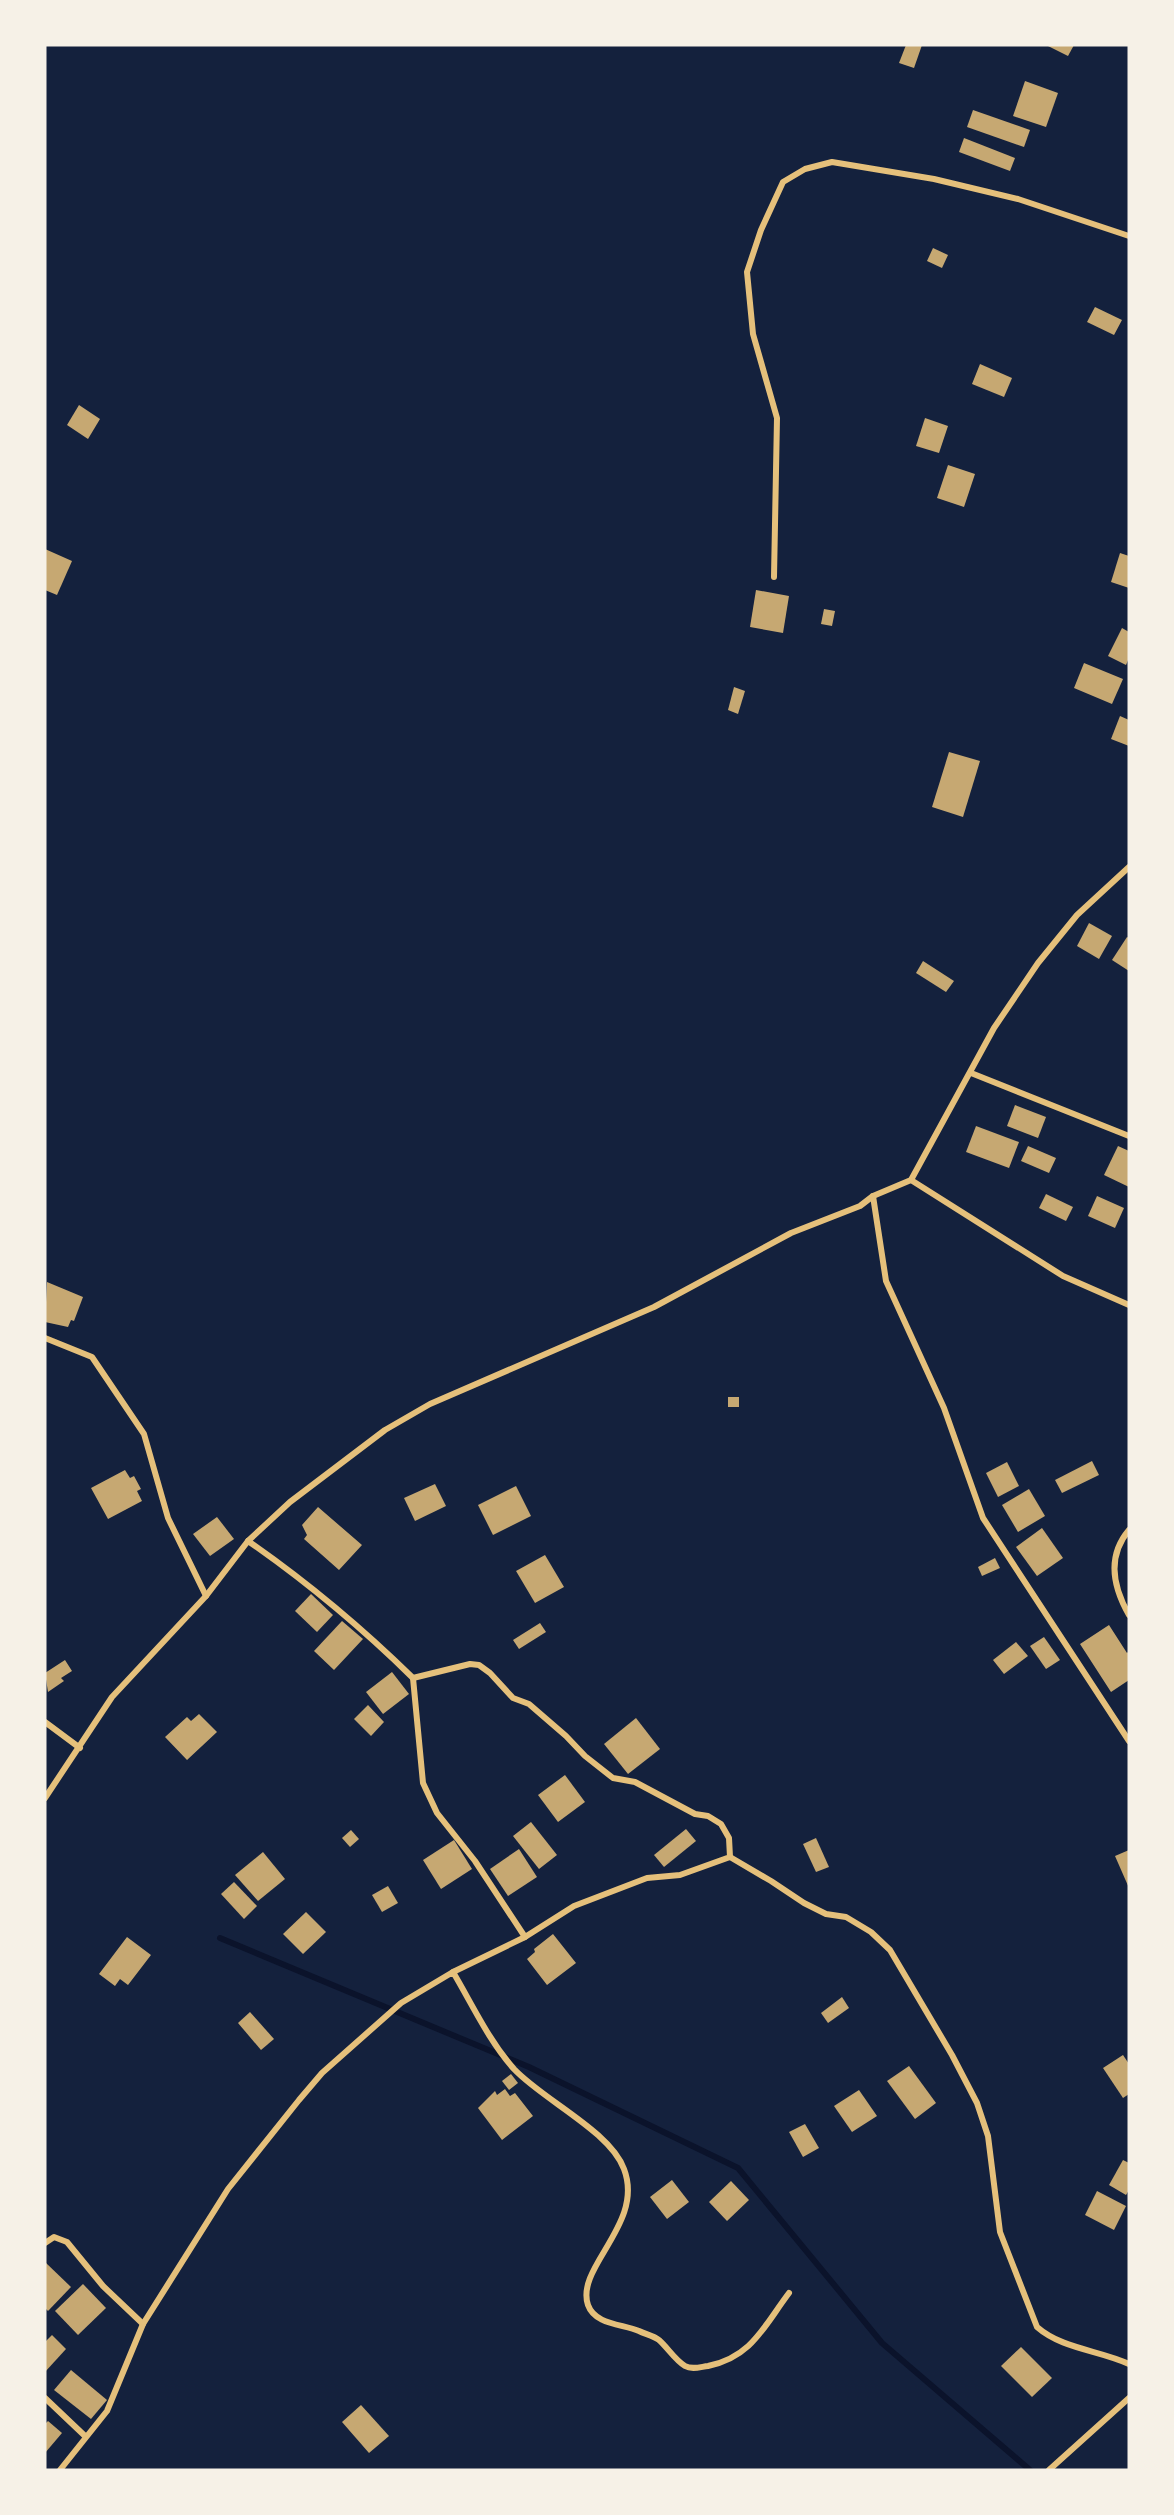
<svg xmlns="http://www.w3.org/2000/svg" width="1174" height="2515" font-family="'Work Sans',sans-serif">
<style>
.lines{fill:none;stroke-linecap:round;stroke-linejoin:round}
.stream{stroke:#0b132b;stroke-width:6}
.building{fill:#c6a872}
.minor{stroke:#e5c07b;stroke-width:6}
</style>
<rect width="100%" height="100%" fill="#14213d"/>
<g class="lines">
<path class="stream" d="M220,1938L529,2067L738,2168L882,2343L1030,2470"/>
</g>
<g class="building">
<path d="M906,45H922L914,68L899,63Z"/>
<path d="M1046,45H1074L1068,56Z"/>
<path d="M1025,81L1058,93L1046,127L1013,116Z"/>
<path d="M973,110L1030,130L1024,147L967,127Z"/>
<path d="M964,138L1015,158L1010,171L959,152Z"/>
<path d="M933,248L948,255L942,268L927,261Z"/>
<path d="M1095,307L1122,320L1114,335L1087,322Z"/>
<path d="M980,364L1012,378L1004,397L972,384Z"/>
<path d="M79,405L100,419L88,439L67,425Z"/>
<path d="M925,418L948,426L939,453L916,446Z"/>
<path d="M948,465L975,474L964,507L937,498Z"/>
<path d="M45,549L72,561L57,595L45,590Z"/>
<path d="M1120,553L1129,556V588L1111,582Z"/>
<path d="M756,590L789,596L783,633L750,627Z"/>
<path d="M824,609L835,611L832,626L821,624Z"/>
<path d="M1122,628L1129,632V658L1126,665L1108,656Z"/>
<path d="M1084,663L1123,679L1112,704L1074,688Z"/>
<path d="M734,687L745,691L738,714L728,710Z"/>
<path d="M1120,716L1129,720V746L1111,739Z"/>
<path d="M949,752L980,761L963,817L932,807Z"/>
<path d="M1089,923L1112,936L1099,959L1077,946Z"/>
<path d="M1127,937L1129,938V971L1112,960Z"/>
<path d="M923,961L954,981L946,992L916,973Z"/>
<path d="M1015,1105L1046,1117L1038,1138L1007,1126Z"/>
<path d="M976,1126L1019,1142L1009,1168L966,1152Z"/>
<path d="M1028,1146L1056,1158L1049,1173L1021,1161Z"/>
<path d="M1118,1146L1129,1151V1187L1104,1175Z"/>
<path d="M1046,1194L1073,1207L1066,1221L1039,1208Z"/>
<path d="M1097,1196L1124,1208L1115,1228L1088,1216Z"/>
<path d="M47,1282L83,1297L74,1321L71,1320L68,1327L45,1322Z"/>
<rect x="728" y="1397" width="11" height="10"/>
<path d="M1092,1461L1099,1475L1062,1493L1055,1480Z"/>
<path d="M1007,1462L1019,1486L998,1497L986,1473Z"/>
<path d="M125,1470L130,1478L134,1476L141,1489L137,1491L142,1501L108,1519L91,1488Z"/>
<path d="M435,1484L446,1506L415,1521L404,1498Z"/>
<path d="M516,1486L531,1516L493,1535L478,1505Z"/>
<path d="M1029,1489L1045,1516L1018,1532L1002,1505Z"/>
<path d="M318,1507L362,1545L339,1570L304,1539L307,1535L302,1525Z"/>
<path d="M217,1517L234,1539L210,1556L193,1534Z"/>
<path d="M1042,1528L1063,1558L1037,1576L1016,1547Z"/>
<path d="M545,1555L564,1587L535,1603L516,1571Z"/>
<path d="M995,1558L1000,1568L982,1576L978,1567Z"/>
<path d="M311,1594L333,1615L317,1632L295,1611Z"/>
<path d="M342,1621L363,1639L334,1670L314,1651Z"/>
<path d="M540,1623L546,1632L519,1649L513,1640Z"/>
<path d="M1109,1625L1127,1653L1129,1651V1680L1111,1692L1080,1644Z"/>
<path d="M1044,1637L1060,1660L1046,1669L1030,1646Z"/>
<path d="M1016,1642L1028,1656L1004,1674L993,1660Z"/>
<path d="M65,1660L72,1671L61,1678L64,1681L48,1692L45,1673Z"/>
<path d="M392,1672L409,1694L383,1714L366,1692Z"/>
<path d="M368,1705L384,1722L371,1736L354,1719Z"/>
<path d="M199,1714L217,1732L187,1760L165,1737L187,1717L191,1721Z"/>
<path d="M636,1718L660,1749L628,1774L604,1744Z"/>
<path d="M565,1775L585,1802L558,1822L538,1795Z"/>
<path d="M531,1822L557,1855L539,1869L513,1836Z"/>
<path d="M686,1829L696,1841L664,1867L654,1855Z"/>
<path d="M351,1830L359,1839L350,1847L342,1838Z"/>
<path d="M816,1838L829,1867L816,1872L803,1844Z"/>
<path d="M454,1840L472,1869L441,1889L423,1860Z"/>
<path d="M519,1849L537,1877L508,1896L490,1869Z"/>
<path d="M1129,1850V1888L1115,1856Z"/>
<path d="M263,1852L285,1879L258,1901L235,1875Z"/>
<path d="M234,1882L257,1906L244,1919L221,1894Z"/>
<path d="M388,1886L398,1903L382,1912L372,1895Z"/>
<path d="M306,1912L326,1932L303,1954L283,1934Z"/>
<path d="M553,1934L576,1963L547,1985L527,1959L535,1952L534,1949Z"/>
<path d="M127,1937L151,1955L128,1985L120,1979L115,1986L99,1974Z"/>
<path d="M842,1997L849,2008L828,2023L821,2013Z"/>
<path d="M250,2012L274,2039L261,2050L238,2023Z"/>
<path d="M1123,2055L1129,2064V2094L1123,2098L1103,2068Z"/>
<path d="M909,2066L936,2103L915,2119L887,2081Z"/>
<path d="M511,2074L518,2083L509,2090L502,2081Z"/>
<path d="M505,2089L510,2096L515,2093L533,2116L502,2140L478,2108L495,2091L497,2095Z"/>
<path d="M859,2090L877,2116L852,2132L834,2106Z"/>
<path d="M805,2124L819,2148L803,2157L789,2132Z"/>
<path d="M1123,2160L1129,2163V2190L1126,2195L1109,2185Z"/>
<path d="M672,2180L689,2202L667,2219L650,2197Z"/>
<path d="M731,2181L749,2200L727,2221L709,2202Z"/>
<path d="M1097,2191L1126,2206L1114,2230L1085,2215Z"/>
<path d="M45,2262L71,2287L48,2311L45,2308Z"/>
<path d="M83,2284L106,2308L78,2335L55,2311Z"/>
<path d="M52,2335L66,2349L45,2372V2342Z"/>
<path d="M1021,2347L1052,2378L1032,2397L1001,2366Z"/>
<path d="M71,2370L107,2400L91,2419L54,2390Z"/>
<path d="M361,2405L389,2436L369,2453L342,2422Z"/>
<path d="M48,2421L62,2433L45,2453V2424Z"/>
</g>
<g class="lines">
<g class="minor">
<path d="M774,577L777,418L753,334L747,272L761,230L783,182L805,169L832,162L934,179L1018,199L1129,236"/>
<path d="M971,1073L1129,1136"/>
<path d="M911,1180L1063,1276L1129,1305"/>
<path d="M873,1196L886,1281L944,1408L983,1518L1129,1741"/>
<path d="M45,1338L92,1357L144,1434L168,1518L206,1596"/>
<path d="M1129,1530C1107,1556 1113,1587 1129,1615"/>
<path d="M248,1541C307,1582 362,1628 413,1678L470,1664L479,1665L490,1673L513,1698L529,1704L566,1736L585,1756L613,1778L635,1782L695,1814L708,1816L721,1824L729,1838L730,1857L680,1875L647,1878L574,1906L525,1937L453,1972"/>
<path d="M413,1678L423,1783L437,1813L475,1861L525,1937"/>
<path d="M45,1722L80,1748"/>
<path d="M45,1798L112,1697L206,1596L248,1541L290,1502L385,1430L430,1404L654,1307L791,1233L860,1206L873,1196L911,1180L994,1028L1038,963L1077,915L1129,867"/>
<path d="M730,1857L771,1881L804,1903L826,1914L846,1917L871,1932L890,1950L952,2055L977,2103L988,2136L1000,2232L1037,2327C1062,2349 1099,2350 1129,2364"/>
<path d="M45,2243L54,2237L67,2242L103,2286L143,2324"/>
<path d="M45,2398L85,2436"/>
<path d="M60,2470L107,2411L143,2324L228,2189L299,2100L322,2073L401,2003L453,1972C472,2004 489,2041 514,2069C543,2100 610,2131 624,2169C645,2224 575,2267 588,2305C595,2325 623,2324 639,2331C645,2334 654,2336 659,2340C668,2348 675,2360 685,2366C692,2370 700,2367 708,2366C752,2357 764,2326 789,2293"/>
<path d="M1049,2470L1129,2398"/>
</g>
</g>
<rect width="1174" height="2515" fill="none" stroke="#f6f1e7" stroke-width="93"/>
</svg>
